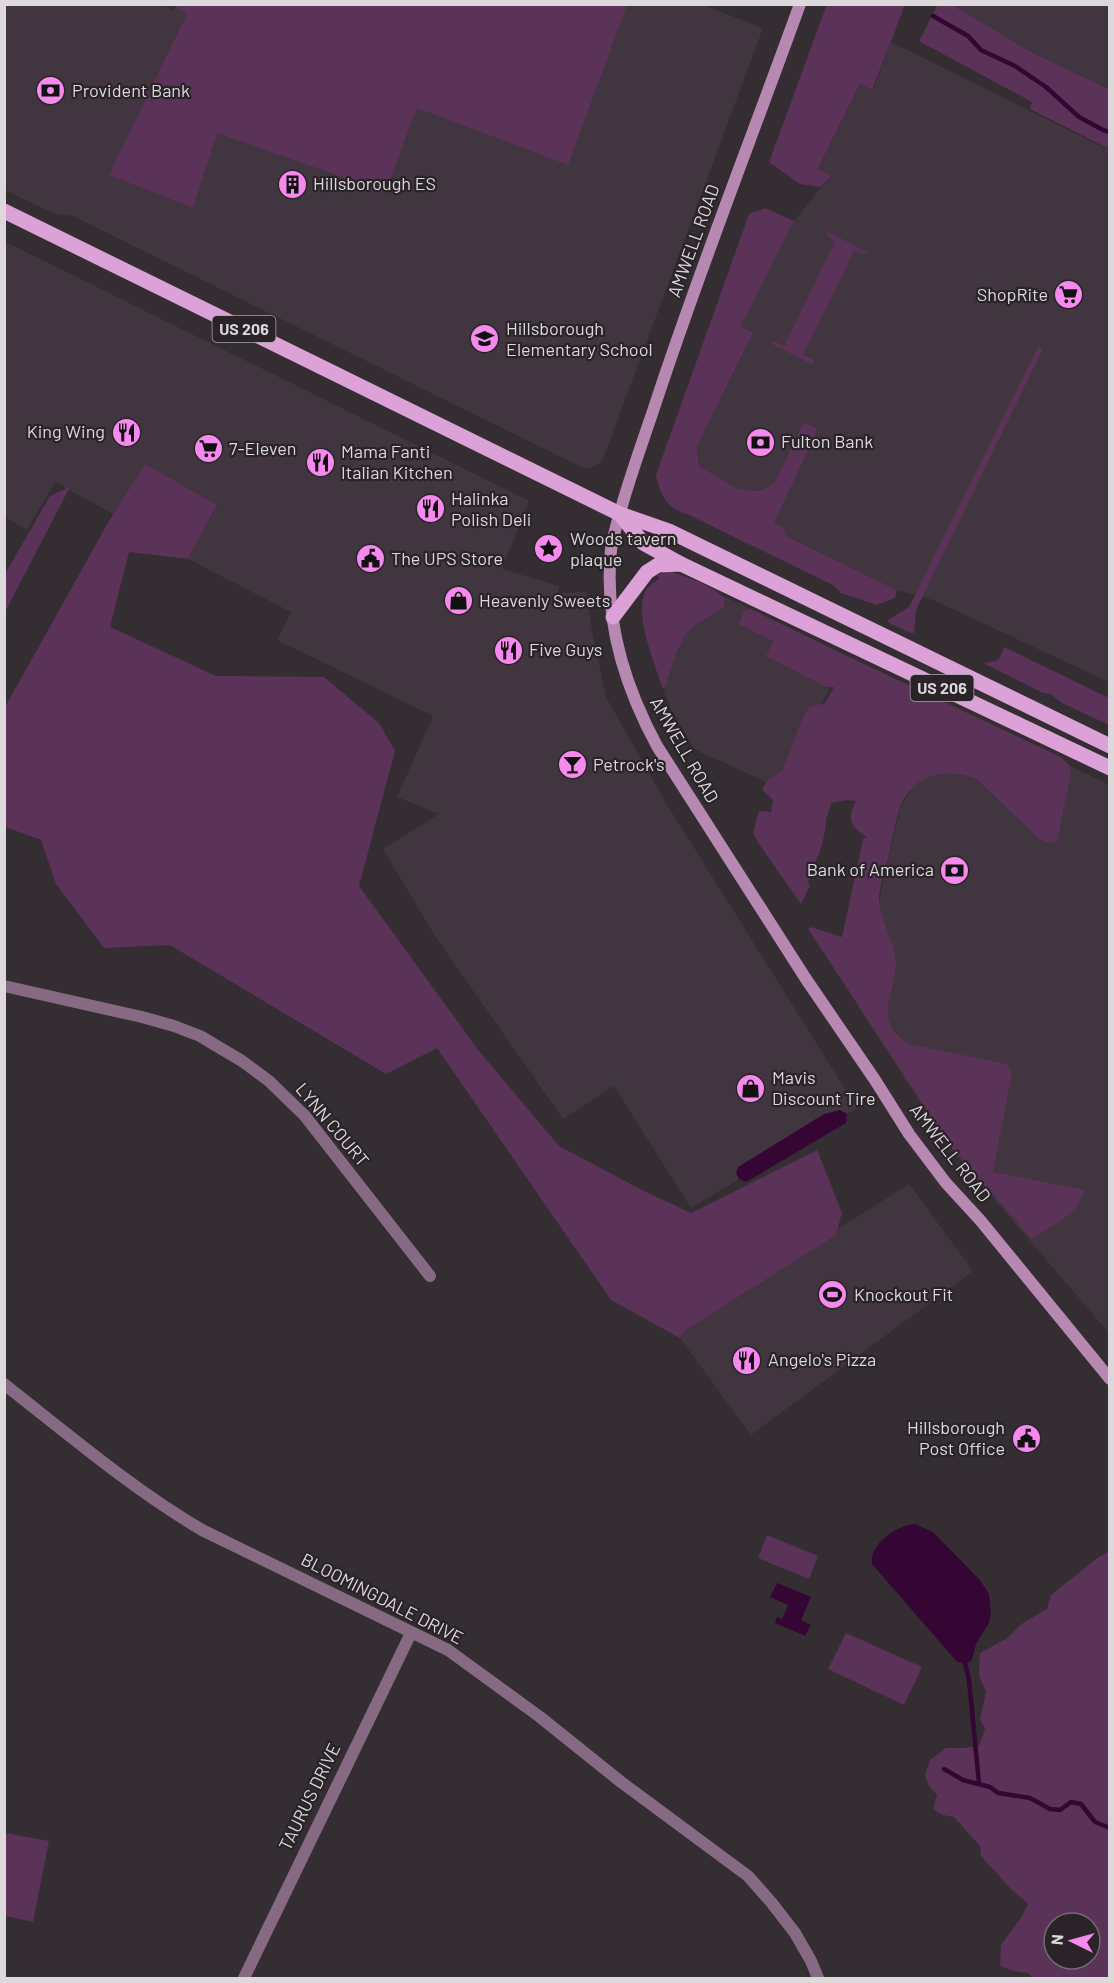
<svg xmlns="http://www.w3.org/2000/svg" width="1114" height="1983" font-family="Barlow,sans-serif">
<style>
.built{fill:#41353f}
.green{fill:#5b3258;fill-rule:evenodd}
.water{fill:#350633}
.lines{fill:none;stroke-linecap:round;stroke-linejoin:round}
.stream{stroke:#350633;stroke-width:4.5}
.street{stroke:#866983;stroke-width:12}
.secondary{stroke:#b789b2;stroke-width:12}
.primary{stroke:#dca1d7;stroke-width:15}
.labels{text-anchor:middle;stroke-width:4.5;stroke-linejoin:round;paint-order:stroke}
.shield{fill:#2a2429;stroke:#a7a2a6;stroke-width:1.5}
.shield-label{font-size:16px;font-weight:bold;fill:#dcd8dc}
.poi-label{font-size:18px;fill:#dcd8dc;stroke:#2a2429;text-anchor:start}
.street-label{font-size:18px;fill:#dcd8dc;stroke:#2a2429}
</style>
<rect width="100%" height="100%" fill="#342e33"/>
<g class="built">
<path d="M161,4L173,10L176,4H700L763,28L602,462L589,469L577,465L73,216L55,214L5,190L4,5Z"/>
<path d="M952,5H1109V89L1033,53Z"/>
<path d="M891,42L1109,150V682L933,600L897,590L786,536L773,523L818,429L804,422L774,483L759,491L738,489L699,466L697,446L753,333L741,326L794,221L830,177L818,170L860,84L873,90Z"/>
<path d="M4,241L529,501L502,569L559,586L558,593L587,592L592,631L606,697L666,803L857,1108L691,1208L614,1086L563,1119L435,936L383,849L439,814L397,797L433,716L277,640L291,612L188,559L218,504L115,515L55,482L27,530L5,517Z"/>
<path d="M724,596L845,656L779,788L694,749L670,707L664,691L669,667L686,628L719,609Z"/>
<path d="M1064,763L1109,785V1333L947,1144L856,1003L900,808L913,787L921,780L938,773H957L978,780Z"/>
<path d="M909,1184L973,1271L751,1435L680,1338L673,1334Z"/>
</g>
<g class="green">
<path d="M827,4L905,5L872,90L860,84L818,169L831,176L821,187L800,184L769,162Z"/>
<path d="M938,4L952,5L1033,53L1109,89V149L1030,109L1032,102L919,41Z"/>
<path d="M177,5V4L627,5L568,165L417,108L385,192L217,133L193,208L109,175L187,14L176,7Z"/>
<path d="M765,208L794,221L741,326L753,333L697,446L699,466L738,489L759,491L774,483L804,422L818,429L774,523L784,528L786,536L897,590L895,598L877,605L841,593L833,585L687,514C666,509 660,494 656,475L749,214Z"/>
<path d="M829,232L867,252L863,255L854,251L803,355L813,360L814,363L811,364L772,344V342L774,341L784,346L835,242L826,235Z"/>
<path d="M1038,347H1042V351L916,610L914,633H911L889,623L888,620L909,607Z"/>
<path d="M145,464L217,505L188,559L129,552L110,627L216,676L324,677L379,723L395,751L359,886L479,1051L559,1146L644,1191L691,1213L817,1150L842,1213L836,1235L686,1330L680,1338L611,1300L437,1048L386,1074L170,945L104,948L56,884L41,840L5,827V707L109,521Z"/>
<path d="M70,487L5,612V574L50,496Z"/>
<path d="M667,571C681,574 717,587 725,599L724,607C714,615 702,619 692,627C677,642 672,668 665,687L663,689C655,665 634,615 645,592C648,586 653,583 659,579L657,575Z"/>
<path d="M751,609L843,654L1061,757L1069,765L1071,775L1057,841L1050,843L1039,839L978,780C947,766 911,774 899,810C895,824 892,840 889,854C886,867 879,887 879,899C880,919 897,947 896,966C894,999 872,1020 909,1044L1006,1064L1010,1068L1012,1074L993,1172L1084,1190C1080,1214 1051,1226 1032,1239L952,1148L808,929L811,927L842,937L863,839L867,837C851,827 846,820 856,801L848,800L831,803C831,810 826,815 826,822C825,835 821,852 814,864L816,870L808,881L810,886L801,904L757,841L753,833L759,811L771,812L773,800L762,790L767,781L783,770C785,761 789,755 792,747C796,733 801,720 809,707L825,703L834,687H827L766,656L773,641L739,624L744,611Z"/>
<path d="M1004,647L1109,698V725L1062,703L1050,694L1043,693L983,663C1000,661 998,662 1004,647Z"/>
<path d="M767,1535L818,1556L809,1579L758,1558Z"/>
<path d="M1109,1551V1978H1032L1028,1973L1013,1971L1000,1966L1001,1945L1022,1916L1028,1904L1011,1889L981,1856L980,1846L954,1817L943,1815L933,1809L937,1795L929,1786L925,1775L930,1760L946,1748H963L979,1746L985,1729L980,1719L986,1692L979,1676L980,1653L1006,1639L1023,1623L1047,1609L1051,1595L1096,1559ZM1054,1923H1090V1959H1054Z"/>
<path d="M846,1633L922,1667L904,1705L828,1669Z"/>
<path d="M5,1833L49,1841L33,1922L5,1916Z"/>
</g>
<g class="water">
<path d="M840,1110L847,1114L846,1123L746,1182L739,1179L736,1173L738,1167L824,1114Z"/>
<path d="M915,1524L933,1532L980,1580L989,1594L991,1613L989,1623L976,1644L972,1660L966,1664L957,1662L872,1564C869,1544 897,1525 915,1524Z"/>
<path d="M777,1583L811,1597L801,1620L811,1625L805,1636L775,1623L777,1617L782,1619L788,1605L770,1597Z"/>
</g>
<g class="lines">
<g class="stream">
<path d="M933,16L968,36L981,50L1015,66L1046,87L1079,117L1103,130L1110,132"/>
<path d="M964,1659L969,1680L979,1783"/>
<path d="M944,1769L963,1780L990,1787L998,1793L1030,1798L1050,1809L1060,1810L1071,1802L1081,1804L1095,1822L1110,1828"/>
</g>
<g class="street">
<path d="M4,986L142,1017L174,1026L200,1036L242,1061L269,1081L305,1116L430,1276"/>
<path d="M4,1384C69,1435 131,1488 202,1530L448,1650L540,1717L621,1782L748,1876L771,1902L795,1933L811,1961L818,1978"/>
<path d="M244,1978L411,1633"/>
</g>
<path class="secondary" d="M800,4C752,137 700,268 656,402C645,435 633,468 623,502C619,517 613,534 611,550C604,619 625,687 657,746L806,979L875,1080L909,1134L946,1183L980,1220L1110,1379"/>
<g class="primary">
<path d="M4,211L620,514L669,531L1110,746"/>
<path d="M620,514L643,543L681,564L1110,768"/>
<path d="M613,617L647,572L658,565L681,564"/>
</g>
</g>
<defs>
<symbol id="bank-disc" viewBox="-11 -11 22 22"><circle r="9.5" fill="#f589ee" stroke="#2a2429"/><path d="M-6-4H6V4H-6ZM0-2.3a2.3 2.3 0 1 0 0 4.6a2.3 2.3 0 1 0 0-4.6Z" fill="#111"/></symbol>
<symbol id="building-disc" viewBox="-11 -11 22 22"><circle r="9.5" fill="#f589ee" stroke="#2a2429"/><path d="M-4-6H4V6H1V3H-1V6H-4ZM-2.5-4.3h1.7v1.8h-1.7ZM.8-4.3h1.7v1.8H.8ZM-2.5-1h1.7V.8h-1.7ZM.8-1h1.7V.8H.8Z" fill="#111"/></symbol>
<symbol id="supermarket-disc" viewBox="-11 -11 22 22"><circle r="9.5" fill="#f589ee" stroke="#2a2429"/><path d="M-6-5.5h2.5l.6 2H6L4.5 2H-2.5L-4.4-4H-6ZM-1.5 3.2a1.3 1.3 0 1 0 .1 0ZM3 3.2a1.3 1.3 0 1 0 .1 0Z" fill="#111"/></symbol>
<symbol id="school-disc" viewBox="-11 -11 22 22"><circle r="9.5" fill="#f589ee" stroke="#2a2429"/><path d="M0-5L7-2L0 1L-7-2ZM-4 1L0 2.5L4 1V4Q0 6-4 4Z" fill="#111"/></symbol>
<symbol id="restaurant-disc" viewBox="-11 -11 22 22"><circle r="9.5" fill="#f589ee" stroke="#2a2429"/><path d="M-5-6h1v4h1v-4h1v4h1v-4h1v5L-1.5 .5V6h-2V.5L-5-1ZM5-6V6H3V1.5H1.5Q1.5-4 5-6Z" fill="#111"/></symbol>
<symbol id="sight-disc" viewBox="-11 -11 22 22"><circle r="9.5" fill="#f589ee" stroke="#2a2429"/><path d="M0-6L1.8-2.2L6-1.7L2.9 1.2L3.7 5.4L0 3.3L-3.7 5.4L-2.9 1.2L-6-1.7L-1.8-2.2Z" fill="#111"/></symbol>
<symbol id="civic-disc" viewBox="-11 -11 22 22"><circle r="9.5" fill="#f589ee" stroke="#2a2429"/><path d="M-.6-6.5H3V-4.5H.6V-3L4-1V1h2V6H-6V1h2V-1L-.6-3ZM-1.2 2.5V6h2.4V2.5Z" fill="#111"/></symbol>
<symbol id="shop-disc" viewBox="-11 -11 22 22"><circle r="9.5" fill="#f589ee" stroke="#2a2429"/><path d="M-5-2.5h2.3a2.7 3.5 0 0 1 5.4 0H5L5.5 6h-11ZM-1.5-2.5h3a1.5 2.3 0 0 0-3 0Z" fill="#111"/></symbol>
<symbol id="bar-disc" viewBox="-11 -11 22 22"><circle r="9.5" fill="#f589ee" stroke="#2a2429"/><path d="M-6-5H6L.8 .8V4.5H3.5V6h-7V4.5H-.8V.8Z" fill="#111"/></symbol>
<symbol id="stadium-disc" viewBox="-11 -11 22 22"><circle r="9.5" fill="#f589ee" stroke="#2a2429"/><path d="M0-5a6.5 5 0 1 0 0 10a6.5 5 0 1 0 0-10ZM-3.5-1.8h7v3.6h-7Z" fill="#111"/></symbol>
</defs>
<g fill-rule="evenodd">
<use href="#bank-disc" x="34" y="74" width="33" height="33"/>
<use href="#building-disc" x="276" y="168" width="33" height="33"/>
<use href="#supermarket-disc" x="1052" y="278" width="33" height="33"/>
<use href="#school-disc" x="468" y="322" width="33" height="33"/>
<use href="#restaurant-disc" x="110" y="416" width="33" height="33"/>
<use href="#bank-disc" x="744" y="426" width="33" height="33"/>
<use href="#supermarket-disc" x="192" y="432" width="33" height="33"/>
<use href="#restaurant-disc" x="304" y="446" width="33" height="33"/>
<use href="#restaurant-disc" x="414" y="492" width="33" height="33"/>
<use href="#sight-disc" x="532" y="532" width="33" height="33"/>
<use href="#civic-disc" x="354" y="542" width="33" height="33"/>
<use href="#shop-disc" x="442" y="584" width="33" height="33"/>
<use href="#restaurant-disc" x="492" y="634" width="33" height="33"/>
<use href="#bar-disc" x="556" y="748" width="33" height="33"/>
<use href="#bank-disc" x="938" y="854" width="33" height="33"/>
<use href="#shop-disc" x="734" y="1072" width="33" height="33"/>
<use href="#stadium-disc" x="816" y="1278" width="33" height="33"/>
<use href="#restaurant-disc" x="730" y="1344" width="33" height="33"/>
<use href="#civic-disc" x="1010" y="1422" width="33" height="33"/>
</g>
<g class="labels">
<g class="shield">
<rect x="212.5" y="316" width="63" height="26" rx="4.5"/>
<rect x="910.5" y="675" width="63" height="26" rx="4.5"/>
</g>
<g class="shield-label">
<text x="244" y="335">US 206</text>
<text x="942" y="694">US 206</text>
</g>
<g class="poi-label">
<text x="72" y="97">Provident Bank</text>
<text x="313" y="190">Hillsborough ES</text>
<text x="1048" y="301" text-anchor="end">ShopRite</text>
<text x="506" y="335">Hillsborough<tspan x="506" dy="21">Elementary School</tspan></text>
<text x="105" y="438" text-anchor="end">King Wing</text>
<text x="781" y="448">Fulton Bank</text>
<text x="229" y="455">7-Eleven</text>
<text x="341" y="458">Mama Fanti<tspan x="341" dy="21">Italian Kitchen</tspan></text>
<text x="451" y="505">Halinka<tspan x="451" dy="21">Polish Deli</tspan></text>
<text x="570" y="545">Woods tavern<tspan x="570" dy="21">plaque</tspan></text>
<text x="391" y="565">The UPS Store</text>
<text x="479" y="607">Heavenly Sweets</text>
<text x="529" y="656">Five Guys</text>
<text x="593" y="771">Petrock's</text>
<text x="934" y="876" text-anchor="end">Bank of America</text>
<text x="772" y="1084">Mavis<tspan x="772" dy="21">Discount Tire</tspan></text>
<text x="854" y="1301">Knockout Fit</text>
<text x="768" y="1366">Angelo's Pizza</text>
<text x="1005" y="1434" text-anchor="end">Hillsborough<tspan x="1005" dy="21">Post Office</tspan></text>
</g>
<g class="street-label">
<text transform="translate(694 241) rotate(-70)" y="6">AMWELL ROAD</text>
<text transform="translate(684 750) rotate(60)" y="6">AMWELL ROAD</text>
<text transform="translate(332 1125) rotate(50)" y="6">LYNN COURT</text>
<text transform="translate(950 1153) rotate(52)" y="6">AMWELL ROAD</text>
<text transform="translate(382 1599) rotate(27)" y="6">BLOOMINGDALE DRIVE</text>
<text transform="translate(310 1797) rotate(-64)" y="6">TAURUS DRIVE</text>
</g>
</g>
<rect width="1114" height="1983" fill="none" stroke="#dcd8dc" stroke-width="12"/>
<g transform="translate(1072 1941) rotate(275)"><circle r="28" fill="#2a2429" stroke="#716c71" stroke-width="1.5"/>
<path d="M0-4.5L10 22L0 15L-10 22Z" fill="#f589ee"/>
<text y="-9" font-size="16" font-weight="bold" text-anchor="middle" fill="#dcd8dc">N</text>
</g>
</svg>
